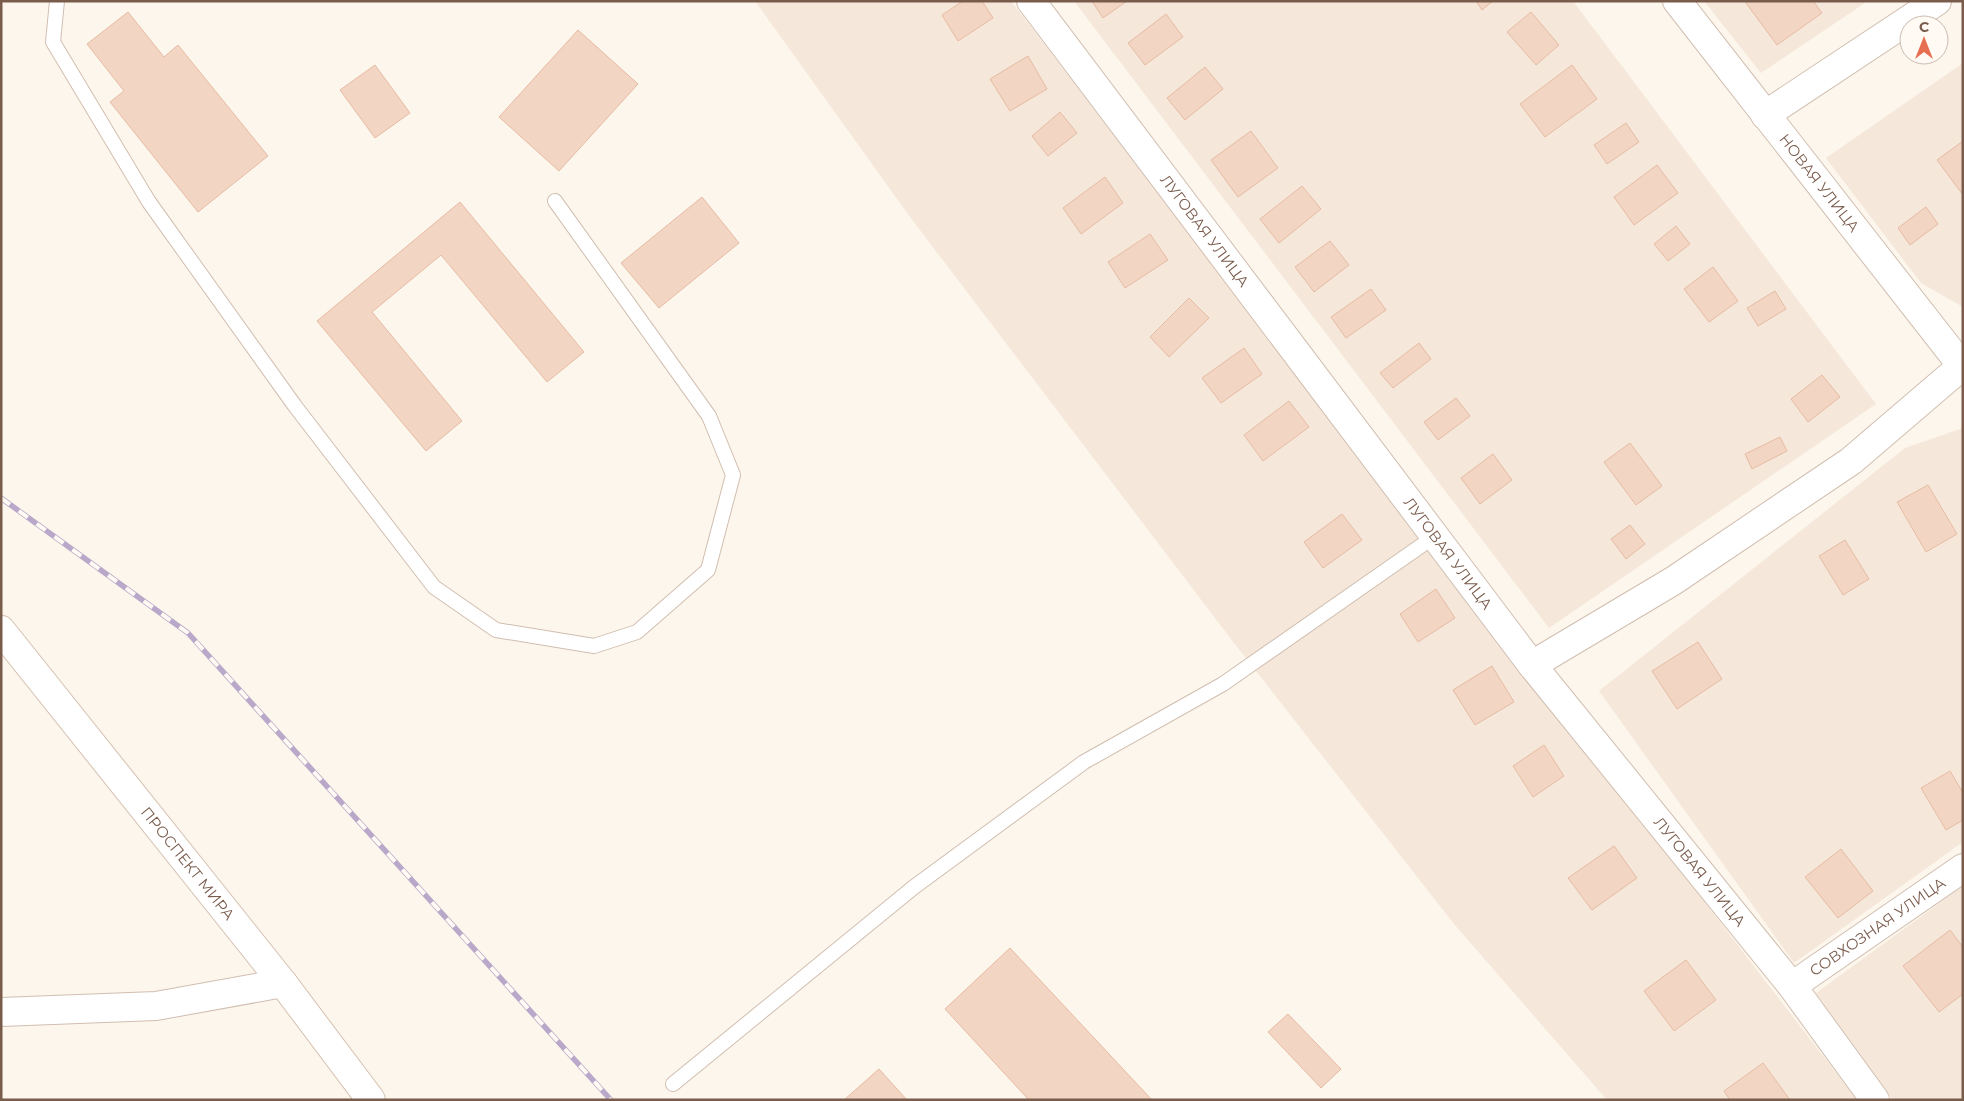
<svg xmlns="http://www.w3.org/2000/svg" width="1964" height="1101" font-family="Montserrat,sans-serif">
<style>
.residential{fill:#f5e8da}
.building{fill:#f3d5c3;stroke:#e6bba3}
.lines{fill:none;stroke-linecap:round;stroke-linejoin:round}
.service-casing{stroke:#d1beb0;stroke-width:16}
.minor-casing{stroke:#d1beb0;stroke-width:30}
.secondary-casing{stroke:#d6c0b0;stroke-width:30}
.service{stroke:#fff;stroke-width:14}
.minor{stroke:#fff;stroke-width:28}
.secondary{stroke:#fff;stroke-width:28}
.rail-casing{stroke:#b9a8c9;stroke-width:5.5}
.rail{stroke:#fffaf3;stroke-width:4;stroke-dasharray:11;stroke-linecap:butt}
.labels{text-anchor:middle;stroke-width:4.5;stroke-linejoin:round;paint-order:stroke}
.street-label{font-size:15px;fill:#7a5c4d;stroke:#fffaf3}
</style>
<rect width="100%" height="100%" fill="#fdf6ec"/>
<g class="residential">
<path d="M755,1H1011L1857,1100H1607L1454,924L1234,643L910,217Z"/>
<path d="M1074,1H1573L1876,404L1549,628Z"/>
<path d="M1704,1H1868L1761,73Z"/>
<path d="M1963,63V307L1921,283L1826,158Z"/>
<path d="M1963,428V842L1794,963L1599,691L1905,448Z"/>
<path d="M1963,886V1100H1893L1816,993Z"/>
</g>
<g class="building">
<path d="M963,1H982L993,18L958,41L942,15Z"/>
<path d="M1092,1H1127L1103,18Z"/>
<path d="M1476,1H1493L1482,10Z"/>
<path d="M1748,1H1813L1822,13L1777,45L1746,3Z"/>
<path d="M128,12L164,57L178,45L268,156L198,212L110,102L124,91L87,44Z"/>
<path d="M1531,12L1559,45L1536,65L1507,32Z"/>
<path d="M1166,14L1183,37L1145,65L1128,43Z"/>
<path d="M578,30L638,84L559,171L499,117Z"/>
<path d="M1028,56L1047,89L1010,111L990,79Z"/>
<path d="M375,65L410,113L375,138L340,90Z"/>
<path d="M1572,65L1597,99L1545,137L1520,104Z"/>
<path d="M1205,67L1223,89L1185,120L1167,98Z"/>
<path d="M1060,112L1077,133L1048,156L1032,136Z"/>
<path d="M1626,123L1639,142L1607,164L1594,145Z"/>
<path d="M1251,131L1278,168L1238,197L1211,160Z"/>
<path d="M1963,141V195L1937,160Z"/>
<path d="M1657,165L1678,193L1634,225L1614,197Z"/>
<path d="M1105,177L1123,203L1081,234L1063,208Z"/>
<path d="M1302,186L1321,209L1279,243L1260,219Z"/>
<path d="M702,197L739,243L659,308L621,263Z"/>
<path d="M460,202L584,352L547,382L441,255L372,312L462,421L426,451L317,321Z"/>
<path d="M1926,207L1938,224L1910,245L1898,228Z"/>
<path d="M1676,226L1690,244L1668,261L1654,244Z"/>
<path d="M1150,234L1168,260L1125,288L1108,262Z"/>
<path d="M1330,241L1349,265L1314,292L1295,267Z"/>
<path d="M1713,267L1738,301L1709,322L1684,289Z"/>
<path d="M1371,289L1386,310L1346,338L1331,317Z"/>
<path d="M1775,291L1786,309L1758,326L1747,308Z"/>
<path d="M1189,298L1209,318L1169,357L1150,337Z"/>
<path d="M1419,343L1431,359L1393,388L1380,373Z"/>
<path d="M1244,348L1262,374L1221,403L1202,378Z"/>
<path d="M1822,375L1840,397L1808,422L1791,399Z"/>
<path d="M1456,398L1470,416L1438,440L1424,422Z"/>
<path d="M1289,401L1309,427L1263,461L1244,435Z"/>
<path d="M1780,437L1787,451L1752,469L1745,454Z"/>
<path d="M1630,443L1662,486L1636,505L1604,462Z"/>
<path d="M1493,454L1512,480L1480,504L1461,478Z"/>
<path d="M1928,485L1957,534L1926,552L1897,502Z"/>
<path d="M1342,514L1362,540L1323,568L1304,542Z"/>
<path d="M1630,525L1645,544L1626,559L1611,539Z"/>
<path d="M1845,540L1869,579L1843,595L1819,556Z"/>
<path d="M1436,589L1455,618L1418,642L1400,614Z"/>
<path d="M1698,642L1722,679L1677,709L1652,671Z"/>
<path d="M1492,666L1514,702L1475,725L1453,690Z"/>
<path d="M1544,745L1564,776L1533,797L1513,766Z"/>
<path d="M1950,771L1963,793V820L1946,830L1921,788Z"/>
<path d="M1614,846L1637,878L1592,910L1568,878Z"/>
<path d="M1841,849L1873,891L1838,918L1805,877Z"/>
<path d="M1950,930L1963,947V994L1939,1012L1903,966Z"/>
<path d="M1010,948L1152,1100H1029L945,1009Z"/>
<path d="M1686,960L1716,1000L1674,1031L1644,991Z"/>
<path d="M1288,1014L1341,1069L1321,1088L1268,1032Z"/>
<path d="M1763,1063L1790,1100H1730L1724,1091Z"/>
<path d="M879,1069L907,1100H844Z"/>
</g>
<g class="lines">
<defs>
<g id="service">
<path d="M57,1L53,42L149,202L295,406L434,587L496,630L594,646L637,632L708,570L733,475L709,416L555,201"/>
<path d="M673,1084L914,887L1084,762L1223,684L1435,536"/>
</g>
<g id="minor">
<path id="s1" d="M1031,1L1532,665L1792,986L1875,1100"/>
<path id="s2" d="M1677,1L1962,366"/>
<path d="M1765,115L1937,1"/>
<path d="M1532,665L1673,581L1851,461L1962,366"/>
<path id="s3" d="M1792,986L1963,868"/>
<path d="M1,1012L156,1006L283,983"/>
</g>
<g id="secondary">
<path id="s4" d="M1,630L283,983L371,1100"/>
</g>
</defs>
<use href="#service" class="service-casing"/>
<use href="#minor" class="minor-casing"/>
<use href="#secondary" class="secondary-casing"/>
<use href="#service" class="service"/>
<use href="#minor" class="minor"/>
<use href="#secondary" class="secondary"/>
<defs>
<path id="rail" d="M1,498L188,633L611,1100"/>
</defs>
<use href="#rail" class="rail-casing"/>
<use href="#rail" class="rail"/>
</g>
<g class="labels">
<g class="street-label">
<text dy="5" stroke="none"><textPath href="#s2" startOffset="231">НОВАЯ УЛИЦА</textPath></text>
<text dy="5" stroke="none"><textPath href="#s1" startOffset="288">ЛУГОВАЯ УЛИЦА</textPath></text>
<text dy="5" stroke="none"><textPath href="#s1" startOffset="692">ЛУГОВАЯ УЛИЦА</textPath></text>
<text dy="5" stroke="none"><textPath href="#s4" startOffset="299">ПРОСПЕКТ МИРА</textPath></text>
<text dy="5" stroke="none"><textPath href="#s1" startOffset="1098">ЛУГОВАЯ УЛИЦА</textPath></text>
<text dy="5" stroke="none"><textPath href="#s3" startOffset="104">СОВХОЗНАЯ УЛИЦА</textPath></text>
</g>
</g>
<rect width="1964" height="1101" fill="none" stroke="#7a5c4d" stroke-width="5"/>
<g transform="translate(1924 40)"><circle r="24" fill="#fffaf3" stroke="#cabbb1"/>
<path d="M0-4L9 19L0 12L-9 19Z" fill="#e76f51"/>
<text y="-8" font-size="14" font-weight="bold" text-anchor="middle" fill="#7a5c4d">С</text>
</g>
</svg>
